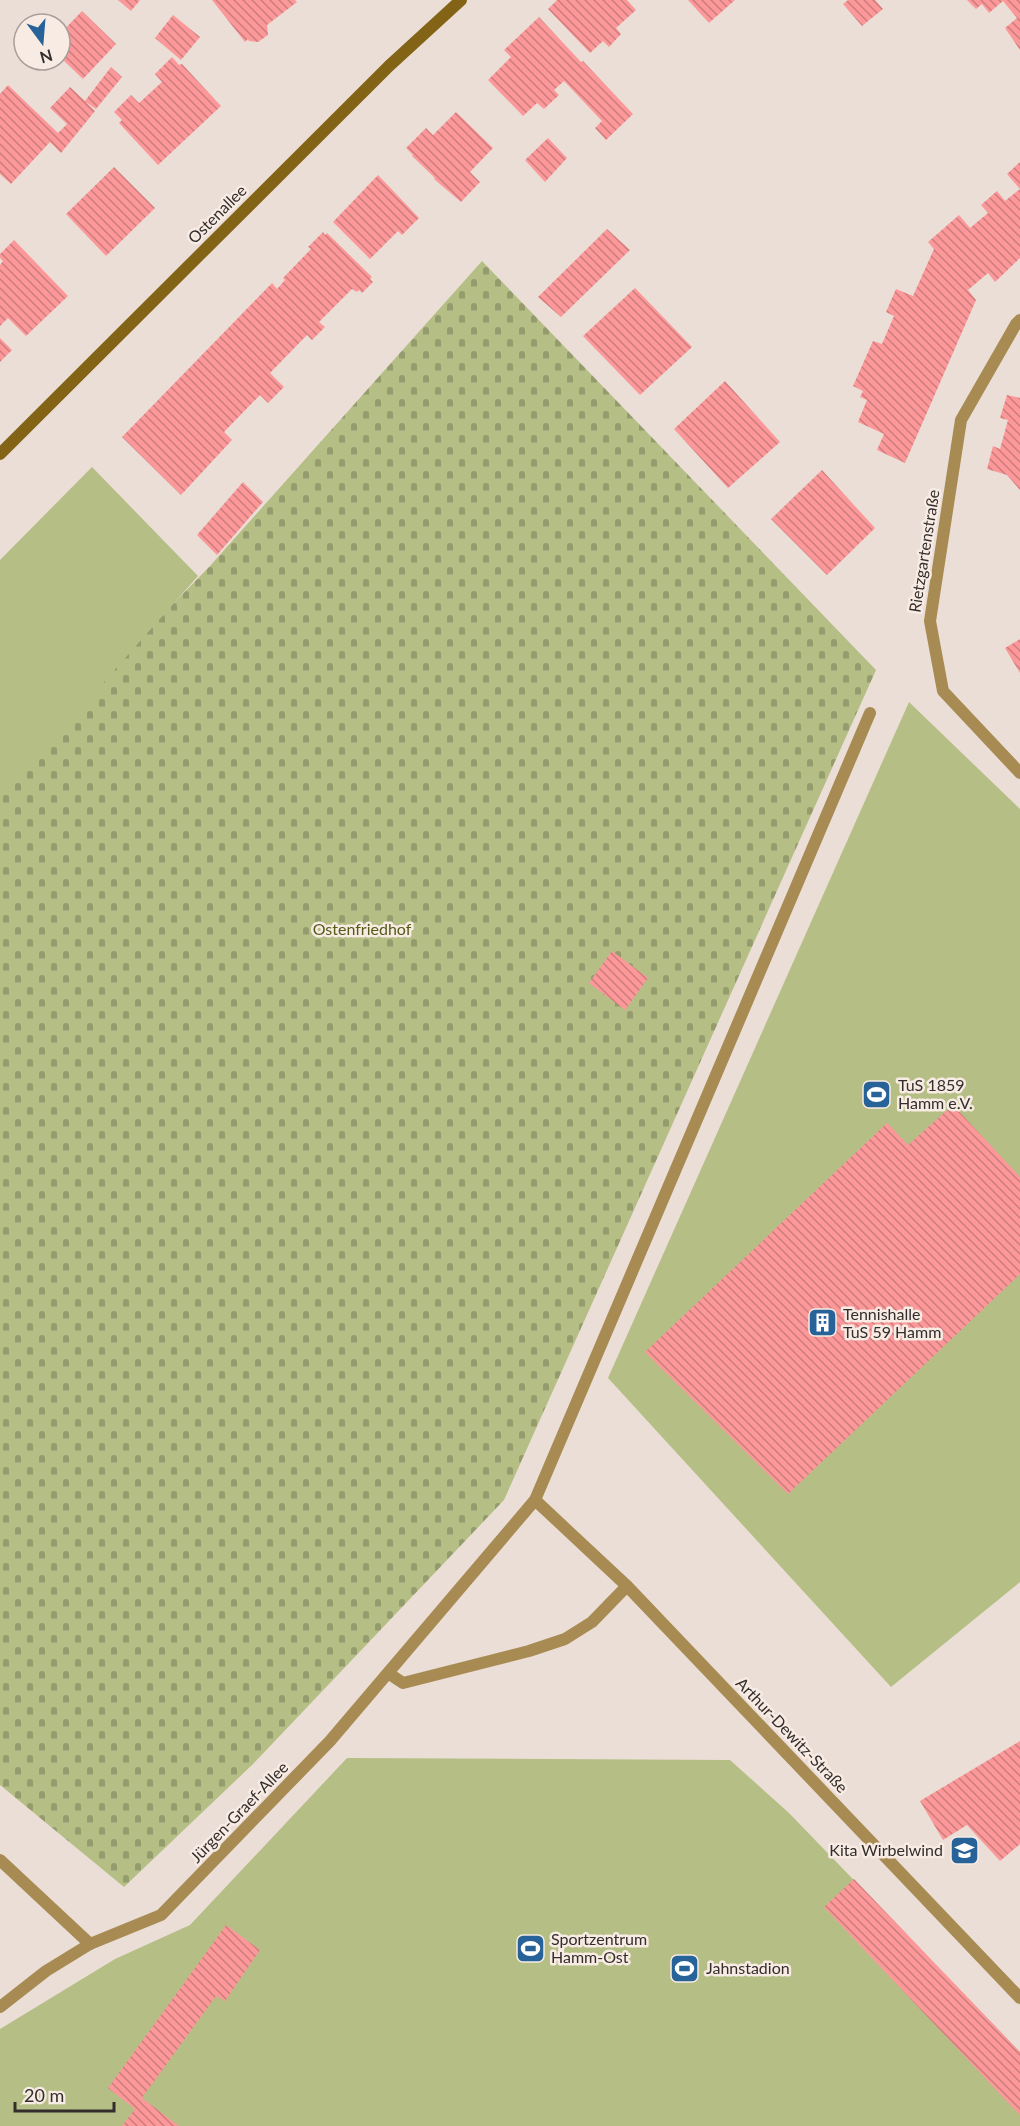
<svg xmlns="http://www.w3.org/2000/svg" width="1020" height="2126" font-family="Lato,sans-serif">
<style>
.cemetery{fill:url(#cemetery-stones)}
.park{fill:#b5bf85}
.building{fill:url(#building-back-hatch)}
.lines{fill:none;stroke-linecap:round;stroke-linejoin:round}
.service{stroke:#a78b53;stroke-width:12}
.minor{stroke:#a78b53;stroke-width:12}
.secondary{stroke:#836315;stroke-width:12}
.labels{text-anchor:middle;stroke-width:5;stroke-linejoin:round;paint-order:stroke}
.street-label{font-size:16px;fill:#332e2c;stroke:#f8ebe4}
.park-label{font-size:16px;fill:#535b17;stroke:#f8ebe4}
.poi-label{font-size:16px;fill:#332e2c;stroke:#f8ebe4;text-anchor:start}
</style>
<defs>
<pattern id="cemetery-stones" width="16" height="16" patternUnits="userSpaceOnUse" patternTransform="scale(1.5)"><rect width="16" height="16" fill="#b5bf85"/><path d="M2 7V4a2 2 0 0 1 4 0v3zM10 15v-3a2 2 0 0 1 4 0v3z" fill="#949c6d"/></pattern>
<pattern id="building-back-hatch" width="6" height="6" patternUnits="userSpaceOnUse" patternTransform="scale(1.5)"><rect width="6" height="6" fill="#fc9899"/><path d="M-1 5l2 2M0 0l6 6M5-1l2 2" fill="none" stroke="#cd7c7d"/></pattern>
</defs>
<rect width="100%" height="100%" fill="#ebded7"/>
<path class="cemetery" d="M482,261L876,670L504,1500L253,1764L124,1887L0,1785V781L209,567Z"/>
<g class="park">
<path d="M92,467L198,576L0,799V560Z"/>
<path d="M909,702L1020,809V1582L891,1687L608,1378Z"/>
<path d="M347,1758L730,1760L789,1813L1020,2052V2126H0V2029L115,1959L190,1925Z"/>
</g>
<g class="building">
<path d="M118,0H140L131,11Z"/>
<path d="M212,0H295L297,2L267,25L268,35L258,42L249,41L248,39L245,42Z"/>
<path d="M557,0H627L636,10L616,28L621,34L609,47L603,41L590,53L548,9Z"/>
<path d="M688,0H735L709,23Z"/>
<path d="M848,0H875L883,9L862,26L843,4Z"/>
<path d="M967,0H1020V50L1005,28L1017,18L1003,1L989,13L982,4L976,9Z"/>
<path d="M82,11L116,44L83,79L60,57V34Z"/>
<path d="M173,15L200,37L181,60L155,38Z"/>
<path d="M539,17L581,62L583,61L633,114L606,140L595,128L602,121L564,81L554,90L559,95L544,109L537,103L523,116L488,80L511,57L504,50Z"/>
<path d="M172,57L179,65L182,64L221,106L158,165L119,123L122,120L114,112L131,95L139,103L162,82L155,74Z"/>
<path d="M111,67L122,77L96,109L86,102L95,111L61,153L50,142L11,184L0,174V94L8,85L58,133L67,124L50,108L70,87L85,101Z"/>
<path d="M456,112L493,148L470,172L480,182L461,202L434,179L435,178L412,156L413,155L406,148L426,128L433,135Z"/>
<path d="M548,138L567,158L545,182L525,160Z"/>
<path d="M1020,162V258L995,282L988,273L968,290L976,300L905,463L877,450L884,434L858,422L867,400L860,397L863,391L853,386L873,341L882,344L894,316L886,312L896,289L913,296L934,249L928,242L959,215L970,228L988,213L981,205L997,191L1005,201L1020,189L1007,174Z"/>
<path d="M114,167L155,208L106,256L66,214Z"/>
<path d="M378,175L419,218L402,235L398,231L370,259L333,222Z"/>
<path d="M607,229L630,250L561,317L538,297Z"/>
<path d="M323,232L325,235L327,233L372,277L370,279L373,282L362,293L359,290L357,292L352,289L319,322L325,327L312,340L307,335L270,373L284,387L268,403L260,395L224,432L232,440L181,495L122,437L272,283L277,289L285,280L283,278L311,249L308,247Z"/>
<path d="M14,240L68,296L26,336L8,318L0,326V265L3,261L0,258V254Z"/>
<path d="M635,288L692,347L640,395L583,336Z"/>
<path d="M0,338L12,350L0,362Z"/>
<path d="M725,381L780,442L728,488L674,429Z"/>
<path d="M1007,395L1020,398V490L1007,475L987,469L993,446L1000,449L1008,420L1000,418Z"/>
<path d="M822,470L875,528L827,575L771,519Z"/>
<path d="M243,482L263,502L217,555L197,535Z"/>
<path d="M1020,639V673L1005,648Z"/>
<path d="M612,951L648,978L625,1010L589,983Z"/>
<path d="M953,1105L1020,1177V1274L788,1494L645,1352L887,1123L908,1145Z"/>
<path d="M1020,1741V1844L1000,1861L967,1825L943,1840L920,1801Z"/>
<path d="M854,1879L1020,2052V2115L824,1907Z"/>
<path d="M226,1925L260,1950L225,2001L216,1996L142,2098L179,2126H122L135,2109L108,2088Z"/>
</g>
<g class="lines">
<path class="service" d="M535,1500L870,713"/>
<g class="minor">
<path d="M1020,320L1016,324L961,420L930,621L943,691L1020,773"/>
<path d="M388,1673L403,1683L529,1651L565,1639L592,1622L627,1586"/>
<path d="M0,1860L90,1944"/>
<path d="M0,2007L46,1971L90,1944L161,1915L330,1741L535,1500L627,1586L1020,1998"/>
</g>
<path class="secondary" d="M0,454L389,66L461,0"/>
</g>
<defs>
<symbol id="stadium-square" viewBox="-11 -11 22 22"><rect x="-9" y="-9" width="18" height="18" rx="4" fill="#276299" stroke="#f8ebe4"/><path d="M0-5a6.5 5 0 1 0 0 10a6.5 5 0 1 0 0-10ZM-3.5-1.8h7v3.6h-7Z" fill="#fff"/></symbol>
<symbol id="building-square" viewBox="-11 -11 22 22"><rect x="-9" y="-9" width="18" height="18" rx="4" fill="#276299" stroke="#f8ebe4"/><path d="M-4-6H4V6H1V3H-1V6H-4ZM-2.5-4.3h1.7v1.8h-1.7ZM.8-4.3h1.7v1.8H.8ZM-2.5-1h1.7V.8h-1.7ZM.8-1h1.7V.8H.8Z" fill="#fff"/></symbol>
<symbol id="school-square" viewBox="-11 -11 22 22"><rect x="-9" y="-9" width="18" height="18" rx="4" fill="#276299" stroke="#f8ebe4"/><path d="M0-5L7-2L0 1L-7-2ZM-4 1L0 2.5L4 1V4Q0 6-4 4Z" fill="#fff"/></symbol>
</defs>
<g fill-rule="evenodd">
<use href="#stadium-square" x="860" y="1078" width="33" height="33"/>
<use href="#building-square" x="806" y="1306" width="33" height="33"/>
<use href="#school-square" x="948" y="1834" width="33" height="33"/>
<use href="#stadium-square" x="514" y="1932" width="33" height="33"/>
<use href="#stadium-square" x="668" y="1952" width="33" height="33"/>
</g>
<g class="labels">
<g class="street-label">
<text transform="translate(217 214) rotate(-45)" y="6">Ostenallee</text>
<text transform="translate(924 551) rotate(-81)" y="6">Rietzgartenstraße</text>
<text transform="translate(792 1735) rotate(46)" y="6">Arthur-Dewitz-Straße</text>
<text transform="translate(239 1812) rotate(-46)" y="6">Jürgen-Graef-Allee</text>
</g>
<g class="park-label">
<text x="362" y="935">Ostenfriedhof</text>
</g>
<g class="poi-label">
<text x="898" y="1091">TuS 1859<tspan x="898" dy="18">Hamm e.V.</tspan></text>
<text x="843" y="1320">Tennishalle<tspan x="843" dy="18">TuS 59 Hamm</tspan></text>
<text x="943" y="1856" text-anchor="end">Kita Wirbelwind</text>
<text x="551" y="1945">Sportzentrum<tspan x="551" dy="18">Hamm-Ost</tspan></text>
<text x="706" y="1974">Jahnstadion</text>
</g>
</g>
<g transform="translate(42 42) rotate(164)"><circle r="28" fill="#f8ebe4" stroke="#a99f9a" stroke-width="1.5"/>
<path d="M0-4.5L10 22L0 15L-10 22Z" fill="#276299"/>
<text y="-9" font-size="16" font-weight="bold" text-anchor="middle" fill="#332e2c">N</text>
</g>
<path d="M15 2102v9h99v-9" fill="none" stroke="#332e2c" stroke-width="3"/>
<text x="24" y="2102" font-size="18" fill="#332e2c" stroke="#f8ebe4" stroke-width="4.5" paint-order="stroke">20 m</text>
</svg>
